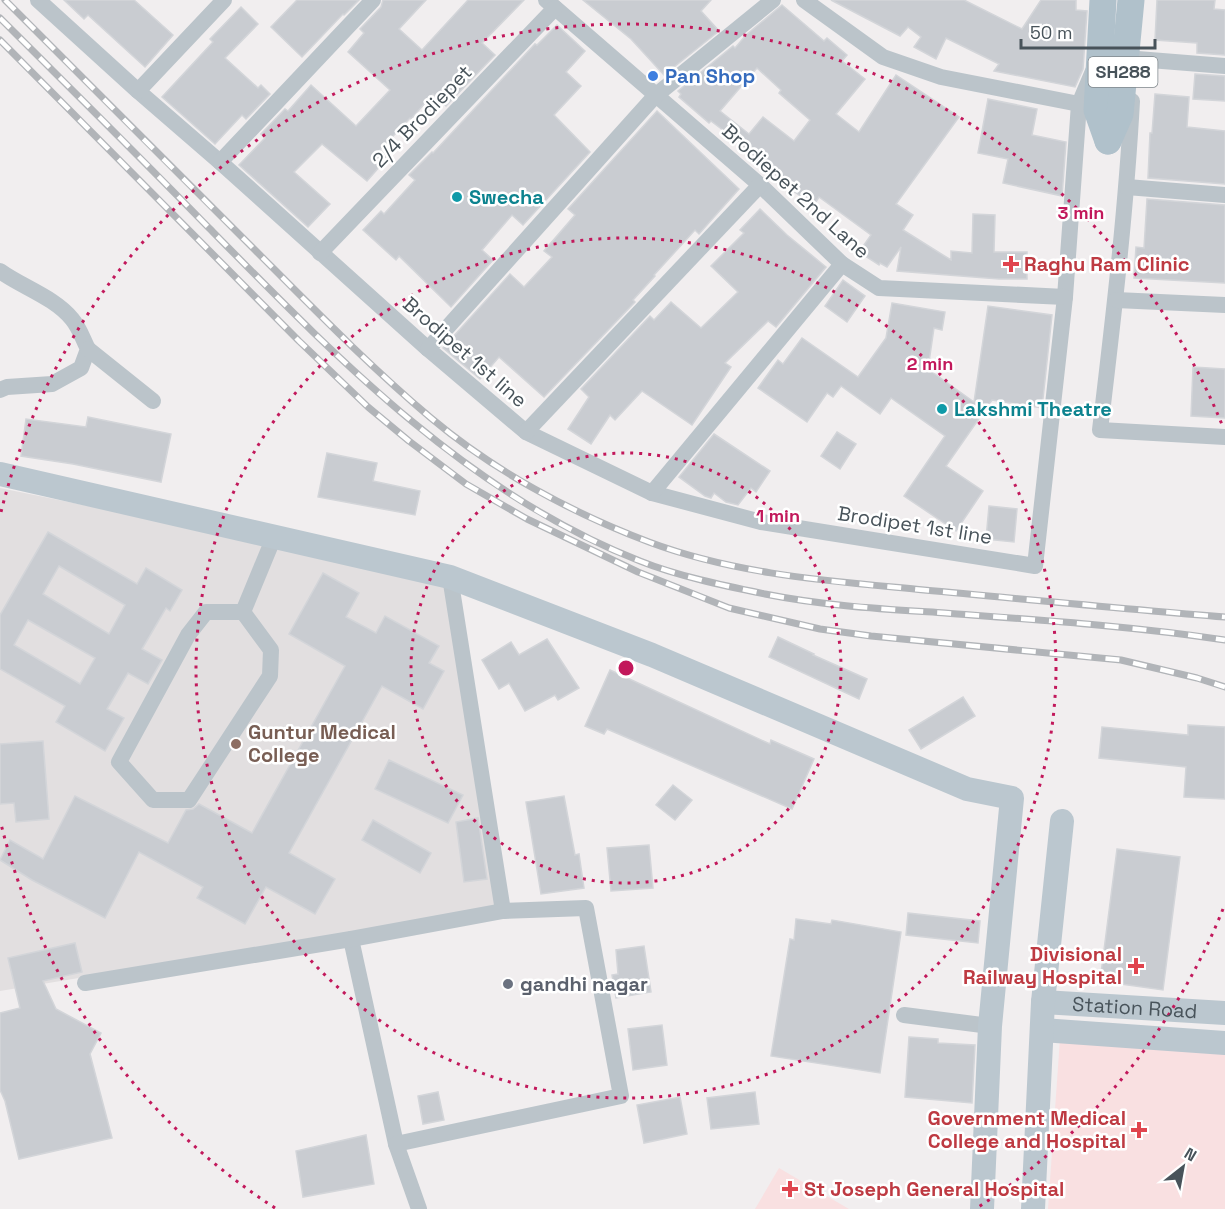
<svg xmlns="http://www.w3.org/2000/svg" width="1225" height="1209" font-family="'Space Grotesk',sans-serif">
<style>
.education{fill:#e2dfe0}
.medical{fill:#f9e0e1}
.building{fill:#c9ccd1;stroke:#d3d5d9;stroke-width:1.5;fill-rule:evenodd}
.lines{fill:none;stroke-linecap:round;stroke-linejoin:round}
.street{stroke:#bbc4ca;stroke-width:16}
.secondary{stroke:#bbc7cf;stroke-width:24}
.primary{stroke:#b0c1cb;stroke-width:27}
.rail-casing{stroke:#b1b4b8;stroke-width:7}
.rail{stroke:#fff;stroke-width:4.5;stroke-dasharray:14;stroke-linecap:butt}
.ring{fill:none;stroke:#c2185b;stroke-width:3;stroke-dasharray:3 6}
.shop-dot{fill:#3f7fe0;stroke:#fff;stroke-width:2}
.culture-dot{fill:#0f9aa8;stroke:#fff;stroke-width:2}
.health-dot{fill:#e0444e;stroke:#fff;stroke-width:2}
.education-dot{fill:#8d6e63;stroke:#fff;stroke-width:2}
.worship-dot{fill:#6b7280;stroke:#fff;stroke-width:2}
.labels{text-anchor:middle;stroke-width:5;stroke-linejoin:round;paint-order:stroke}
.shield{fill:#fff;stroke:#7f878c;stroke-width:1.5}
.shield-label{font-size:18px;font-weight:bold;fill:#48535a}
.shop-label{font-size:20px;font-weight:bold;fill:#366cbe;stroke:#fff;text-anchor:start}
.street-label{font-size:20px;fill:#48535a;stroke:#fff}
.culture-label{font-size:20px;font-weight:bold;fill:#0d838f;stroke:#fff;text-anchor:start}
.health-label{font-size:20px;font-weight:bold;fill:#be3a42;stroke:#fff;text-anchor:start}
.education-label{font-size:20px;font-weight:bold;fill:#785e54;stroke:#fff;text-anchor:start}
.worship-label{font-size:20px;font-weight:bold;fill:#5b616d;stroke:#fff;text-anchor:start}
.centre{fill:#c2185b;stroke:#fff;stroke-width:3}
.ring-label{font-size:18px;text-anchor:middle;font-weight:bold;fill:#c2185b;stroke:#fff;stroke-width:5;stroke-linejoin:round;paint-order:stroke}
</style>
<rect width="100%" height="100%" fill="#f1eeef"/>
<path class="education" d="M0,488L446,579L498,909L0,991Z"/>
<g class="medical">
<path d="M1060,1039L1225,1052V1209H1048Z"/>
<path d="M779,1168L849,1209H755Z"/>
</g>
<g class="building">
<path d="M64,0H134L173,35L145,67L88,15L84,19Z"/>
<path d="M297,0H359L344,15L343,14L302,57L271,27Z"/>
<path d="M383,0H426L399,29L422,50L468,0H524L482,43L495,55L446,106L433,94L411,119L410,118L380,150L388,157L367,181L322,144L294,172L330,204L308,227L239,165L265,138L261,134L285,109L288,111L311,85L356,126L390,90L348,52L364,33L360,29L381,7Z"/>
<path d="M583,0H711L701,11L719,31L664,75L631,39Z"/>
<path d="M831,0H964L1022,29L1041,0H1076V10L1087,11L1083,69L1075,87L994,71L999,64L946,38L936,59L914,47L921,37L908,27L900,36Z"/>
<path d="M1157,0H1215L1214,9L1225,10V55L1197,53V43L1155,40Z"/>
<path d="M782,5L824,41L827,38L847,55L842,61L865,79L836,114L859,132L896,75L959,117L896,204L913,215L903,230L951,260V251L972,253L973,214L995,215L994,252H1027V279H999L897,271L901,247L887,267L880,263L879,265L859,252L871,235L819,197L814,205L787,187L789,185L754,158L755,156L741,144L711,121L709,123L679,97L681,94L678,91L733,46L735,48L746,35ZM757,68L781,90L779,93L810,120L794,141L763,117L749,134L720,111Z"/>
<path d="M241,7L258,24L225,58L258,88L261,85L270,94L246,119L242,115L215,144L162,97L213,42L210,39Z"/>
<path d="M557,25L585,51L566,72L581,86L554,115L590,152L523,225L512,215L482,250L493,260L451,307L399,256L396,260L363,230L381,211L384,214L415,180L409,175L432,152L433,153L535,44L537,45Z"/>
<path d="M1195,74L1225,76V101L1193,99Z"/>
<path d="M1155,94L1189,97L1187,127L1225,131V184L1148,178L1150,133H1152Z"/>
<path d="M988,99L1037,109L1032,135L1066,142L1062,196L1003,183L1008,159L978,153Z"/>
<path d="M657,111L739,189L699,234L695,230L654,275L655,276L633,300L635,302L544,397L499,357L480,379L443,348L510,274L524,287L552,257L544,251L575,215L568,209Z"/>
<path d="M1147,199L1225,205V283L1134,278L1136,247L1144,248Z"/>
<path d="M760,209L787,235L826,267L776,327L768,321L725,363L731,367L692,425L642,391L615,420L610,415L591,444L568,429L589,397L581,389L650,316L654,320L671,302L701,328L738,292L711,266L744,233L740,230Z"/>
<path d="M843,280L865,296L847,322L825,306Z"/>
<path d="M892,303L945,312L942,330L934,328L928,369L974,402L988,306L1052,315L1042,408L992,400L946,466L983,491L956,531L904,496L945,436L891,398L880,414L841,386L833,397L827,393L807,422L758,388L778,360L783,364L802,338L858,377L886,338Z"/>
<path d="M1193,367L1225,369V418L1191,416Z"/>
<path d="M88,417L171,434L161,482L73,464L21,456L26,419L86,427Z"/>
<path d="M837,432L856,444L840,469L821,456Z"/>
<path d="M714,434L770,471L756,492L751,488L738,505L726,502L714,493L711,498L705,496L679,477Z"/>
<path d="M327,453L377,463L373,481L420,491L415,515L318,497Z"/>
<path d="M989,506L1017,509L1014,542L986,539Z"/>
<path d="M48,532L137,584L146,568L182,590L170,611L166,608L142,649L162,660L148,684L128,673L107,709L124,718L105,751L56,722L65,706L0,669V615ZM59,566L125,605L109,634L43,594ZM28,620L95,658L80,684L14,645Z"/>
<path d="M323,573L359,593L346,617L376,633L385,616L439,646L429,663L444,671L423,709L382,686L289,853L335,879L315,914L266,887L245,924L197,898L203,887L139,852L105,918L32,880L0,860L10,840L43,859L75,796L168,843L186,810L193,809L199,804L252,833L345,666L289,634Z"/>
<path d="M778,637L814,654L813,655L867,679L859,699L769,657Z"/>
<path d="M547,639L579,688L558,700L555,695L525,711L509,683L499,689L482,660L511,642L519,655Z"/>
<path d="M610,670L770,744L771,740L814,759L792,809L607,729L604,734L585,726Z"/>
<path d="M963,697L975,716L921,749L909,730Z"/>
<path d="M1188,725L1225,727V799L1184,797L1186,767L1099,758L1102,727L1188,735Z"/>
<path d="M43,741L49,819L16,822L14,803L0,804V744Z"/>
<path d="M389,760L463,795L448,823L375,789Z"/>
<path d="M673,785L692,800L675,820L656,805Z"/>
<path d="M564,796L575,855L579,854L584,888L541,894L526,802Z"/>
<path d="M478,818L487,879L464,882L456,822Z"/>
<path d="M373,820L431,853L420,873L362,840Z"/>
<path d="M649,845L653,888L611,891L607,848Z"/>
<path d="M1117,849L1180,857L1163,990L1100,981Z"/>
<path d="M908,913L980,921L978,943L906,935Z"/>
<path d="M796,919L831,924L832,920L901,932L880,1073L771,1056L790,939L794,940Z"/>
<path d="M75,943L82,972L43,981L56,1009L101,1033L90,1054L112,1138L19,1159L5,1101L0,1090V1013L20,1008L8,958Z"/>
<path d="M644,946L651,992L616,998L612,975L618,974L616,950Z"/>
<path d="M662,1025L667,1065L633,1070L628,1029Z"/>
<path d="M909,1037L938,1039V1043L975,1045L972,1103L905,1097Z"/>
<path d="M438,1092L444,1120L423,1124L418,1096Z"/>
<path d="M755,1092L759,1124L711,1129L707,1098Z"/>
<path d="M680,1097L687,1134L644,1143L637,1105Z"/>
<path d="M366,1135L374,1184L303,1197L296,1151Z"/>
</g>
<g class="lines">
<g class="street">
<path d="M38,0L138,91L220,162L428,349L526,432L652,493L761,522L1035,566L1065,297L1079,104"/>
<path d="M546,0L760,185L842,264L879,288L1065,297"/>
<path d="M804,0L883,57L941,77L1079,104L1093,71"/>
<path d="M1125,58L1225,66"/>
<path d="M138,91L224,0"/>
<path d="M1132,101C1126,212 1113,321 1100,430L1225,437"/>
<path d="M220,162L373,0"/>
<path d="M1127,187L1225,195"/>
<path d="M320,253L555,8"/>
<path d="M0,271C22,287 54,297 72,319C79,327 83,339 88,349L81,368L52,384L7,387L0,390"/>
<path d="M1116,300L1225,305"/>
<path d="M88,349L153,401"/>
<path d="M428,349L655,96L773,0"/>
<path d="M526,432L760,185"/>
<path d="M652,493L842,264"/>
<path d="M450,577L503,911"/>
<path d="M243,612L271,650L270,676L189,800H153L119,762L188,635L206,612H243L274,537"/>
<path d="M351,939L396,1144L419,1209"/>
<path d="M85,983L351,939L503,911L586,908L621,1096L396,1144"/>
<path d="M904,1015L990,1026"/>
</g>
<g class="secondary">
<path d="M0,474L450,577L652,655L967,789L1012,798L990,1026L982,1209"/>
<path id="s1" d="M1043,1002L1225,1013"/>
<path d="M1042,1030L1225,1043"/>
<path d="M1033,1209L1043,1002L1062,821"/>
</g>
<g class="primary">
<path d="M1103,0L1097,110L1108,141"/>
<path d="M1108,141L1120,114L1131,0"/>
</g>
<defs>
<g id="rail">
<path d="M5,0C86,81 167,163 249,244C308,303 367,364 431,418C494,471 572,513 649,542C737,575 831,581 924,590C1024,599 1125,609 1225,617"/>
<path d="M0,18C70,88 140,157 209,228C336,357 468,494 640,561C677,576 726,586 765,594C825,606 885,609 945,613C1039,620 1132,626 1225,640"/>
<path d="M0,40L299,341L368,407L409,441L466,484L527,519L638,572L729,608L820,629L871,636L1121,660L1197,678L1225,687"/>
</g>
</defs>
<use href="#rail" class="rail-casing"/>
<use href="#rail" class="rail"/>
</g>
<g class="ring">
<circle cx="626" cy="668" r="215"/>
<circle cx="626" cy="668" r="430"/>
<path d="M1223 909A644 644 0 0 1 977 1208M275 1208A644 644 0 0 1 1 824M1 512A644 644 0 0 1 1223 427"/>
</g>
<circle class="shop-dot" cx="653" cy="76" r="6"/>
<g class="culture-dot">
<circle cx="457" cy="197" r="6"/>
<circle cx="942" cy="409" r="6"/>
</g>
<g class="health-dot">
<path d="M1008 255h6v6h6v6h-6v6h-6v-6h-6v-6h6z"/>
<path d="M1133 957h6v6h6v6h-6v6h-6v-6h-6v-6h6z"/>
<path d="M1136 1121h6v6h6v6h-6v6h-6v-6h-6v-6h6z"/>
<path d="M787 1180h6v6h6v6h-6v6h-6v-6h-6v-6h6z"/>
</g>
<circle class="education-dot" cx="236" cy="744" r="6"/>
<circle class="worship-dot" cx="508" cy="984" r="6"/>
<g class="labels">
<rect class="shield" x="1088.5" y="57" width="69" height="30" rx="4.5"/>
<g class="shield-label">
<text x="1123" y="78">SH288</text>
</g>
<g class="shop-label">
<text x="665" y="83">Pan Shop</text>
</g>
<g class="street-label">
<text transform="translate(422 116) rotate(-46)" y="7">2/4 Brodiepet</text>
<text transform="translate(796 191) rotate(42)" y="7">Brodiepet 2nd Lane</text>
<text transform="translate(465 352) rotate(41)" y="7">Brodipet 1st line</text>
<text transform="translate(915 525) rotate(9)" y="7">Brodipet 1st line</text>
<text dy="7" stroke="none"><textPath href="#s1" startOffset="92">Station Road</textPath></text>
</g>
<g class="culture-label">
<text x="469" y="204">Swecha</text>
<text x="954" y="416">Lakshmi Theatre</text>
</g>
<g class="health-label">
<text x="1024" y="271">Raghu Ram Clinic</text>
<text x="1122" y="961" text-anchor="end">Divisional<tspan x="1122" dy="23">Railway Hospital</tspan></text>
<text x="1126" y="1125" text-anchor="end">Government Medical<tspan x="1126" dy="23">College and Hospital</tspan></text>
<text x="804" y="1196">St Joseph General Hospital</text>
</g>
<g class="education-label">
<text x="248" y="739">Guntur Medical<tspan x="248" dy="23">College</tspan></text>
</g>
<g class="worship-label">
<text x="520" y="991">gandhi nagar</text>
</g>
</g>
<circle cx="626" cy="668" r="9" class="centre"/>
<g class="ring-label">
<text x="1081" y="219">3 min</text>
<text x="930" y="370">2 min</text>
<text x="778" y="522">1 min</text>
</g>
<g transform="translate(1183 1167) rotate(31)" stroke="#ffffff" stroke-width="4.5" paint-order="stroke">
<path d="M0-4.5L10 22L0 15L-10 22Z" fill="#48535a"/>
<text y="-9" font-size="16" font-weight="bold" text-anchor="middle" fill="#48535a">N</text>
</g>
<path d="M1021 39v9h134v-9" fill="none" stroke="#48535a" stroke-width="3"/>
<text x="1030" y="39" font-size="18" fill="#48535a" stroke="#ffffff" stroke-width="4.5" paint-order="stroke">50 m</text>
</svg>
